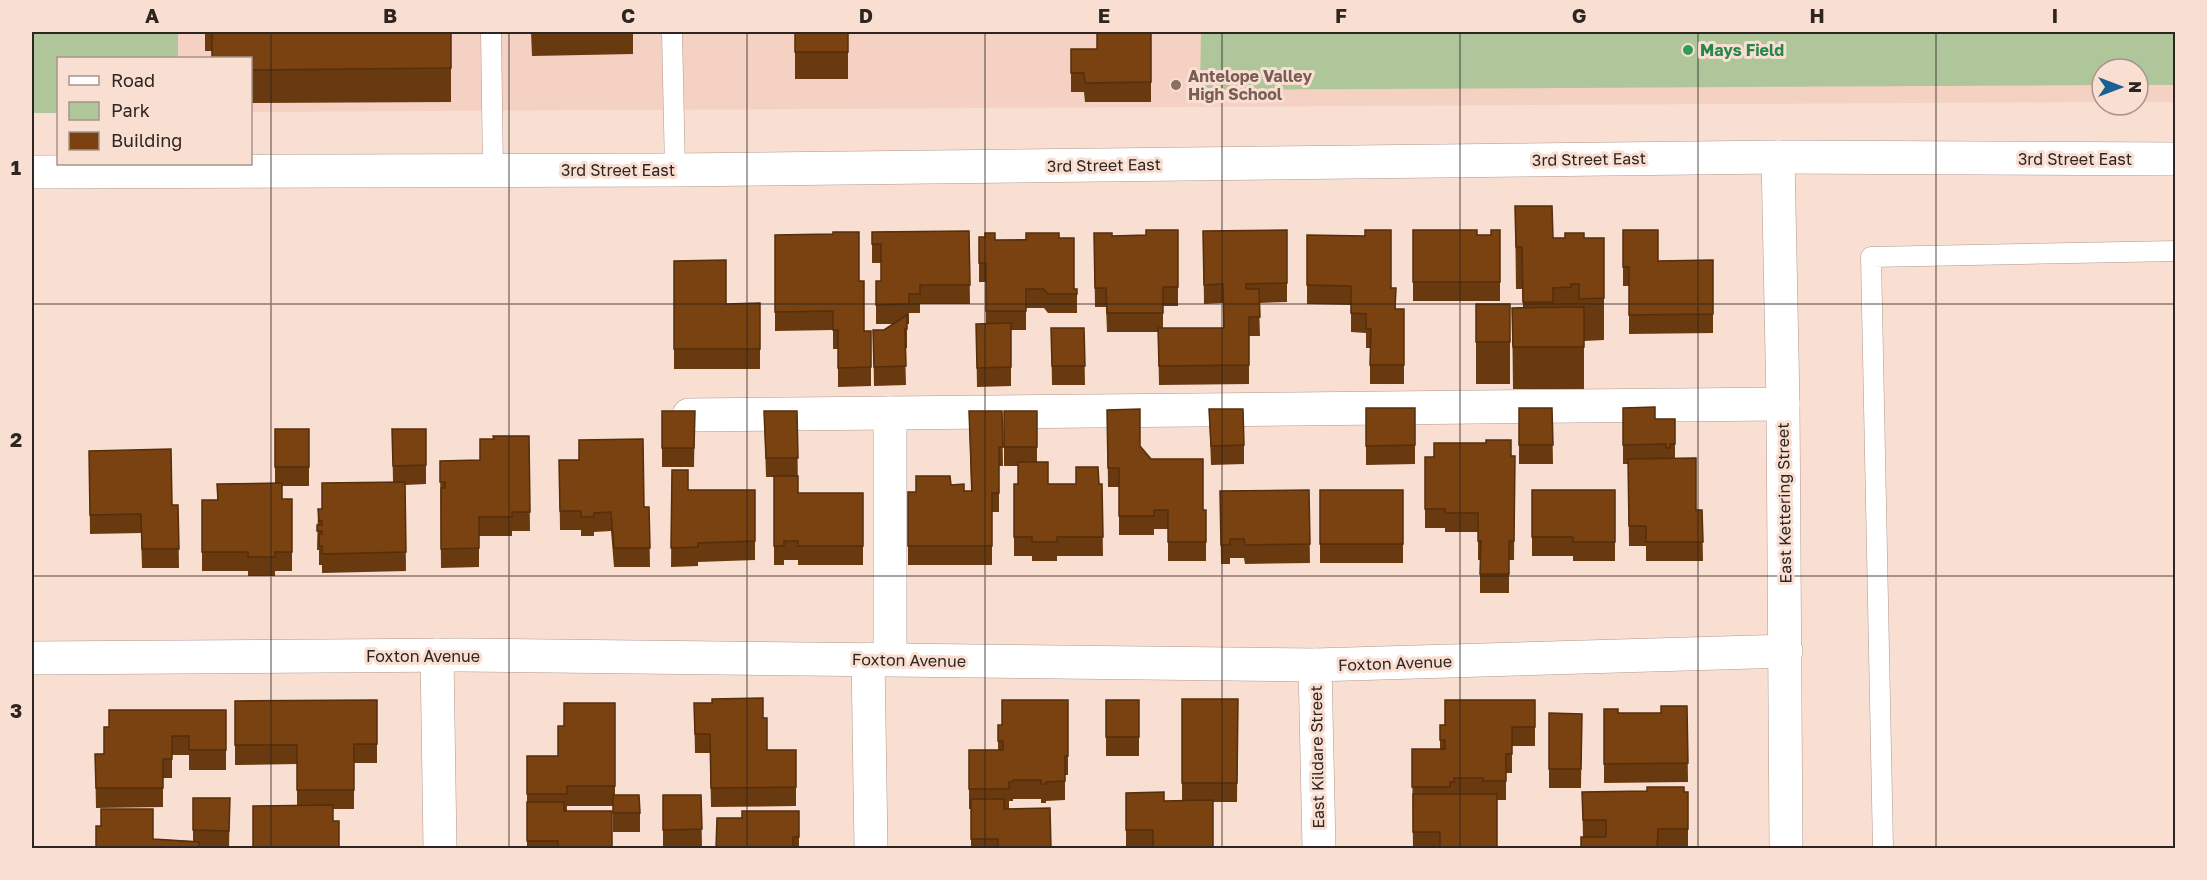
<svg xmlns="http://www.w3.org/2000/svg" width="2207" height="880" font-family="'Golos Text',sans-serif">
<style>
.built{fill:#f4d1c2}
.green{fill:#aec699}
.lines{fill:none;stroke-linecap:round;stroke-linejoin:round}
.lane-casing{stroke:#b2988e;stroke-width:21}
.street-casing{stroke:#b2988e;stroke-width:34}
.lane{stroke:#fff;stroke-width:20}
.street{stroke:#fff;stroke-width:33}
.wall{fill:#69390f}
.building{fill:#7a4211;stroke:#552e0c;stroke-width:1.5}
.grid{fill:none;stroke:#2e2420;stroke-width:1.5;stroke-opacity:0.55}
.leisure-dot{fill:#2e9e5b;stroke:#f9ded2;stroke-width:2}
.education-dot{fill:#8d6e63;stroke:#f9ded2;stroke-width:2}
.labels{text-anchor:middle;stroke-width:6;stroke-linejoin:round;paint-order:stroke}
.leisure-label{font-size:16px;font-weight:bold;fill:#27864d;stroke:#f9ded2;text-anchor:start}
.education-label{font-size:16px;font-weight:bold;fill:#785e54;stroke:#f9ded2;text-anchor:start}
.street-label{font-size:16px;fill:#2e2420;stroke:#f9ded2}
.neatline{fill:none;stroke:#2e2420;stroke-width:2}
.grid-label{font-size:20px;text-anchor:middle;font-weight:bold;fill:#2e2420}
</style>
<rect width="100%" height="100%" fill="#f9ded2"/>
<path class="built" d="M178,32H2175L2176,102H2138V69H2102V102L251,112L250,58H178Z"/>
<g class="green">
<path d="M32,32H178V58H58V113H32Z"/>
<path d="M1201,32H2175V85H2138V69H2102V85L1200,90Z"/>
</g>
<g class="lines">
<defs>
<g id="lane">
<path d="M491,32L493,170"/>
<path d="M672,32L675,170"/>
<path d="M1883,848L1871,257L2176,251"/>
</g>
<g id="street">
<path d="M1778,157L1783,404L1786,848"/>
<path d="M32,172L675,170L1778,157L2176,159"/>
<path d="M890,413V659"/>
<path d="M689,415L1783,404"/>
<path d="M437,655L440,848"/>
<path d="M32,658L462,655L1315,665L1786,651"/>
<path d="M868,659L871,848"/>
<path d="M1315,665L1319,848"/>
</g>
</defs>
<use href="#lane" class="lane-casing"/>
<use href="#street" class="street-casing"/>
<use href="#lane" class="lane"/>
<use href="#street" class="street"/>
</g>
<g class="wall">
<path d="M205,32H315V33H451V102L250,103V58L211,51H205Z"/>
<path d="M531,32H633V54L532,56Z"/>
<rect x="795" y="32" width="53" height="47"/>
<path d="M1151,32V102H1085L1084,92H1071V49H1097Z"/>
<path d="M1515,206L1553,238H1604V340L1584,341V389H1513L1512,308L1523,307L1522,289H1516Z"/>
<path d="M1178,230V306H1163V328H1223V303L1204,304L1203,231L1287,230V302L1259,303L1260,336H1249V384L1159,385L1158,332H1107L1106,307H1095L1094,233L1112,236L1146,235Z"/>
<path d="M1413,230L1477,235H1491L1500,230V301H1413Z"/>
<path d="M1623,230L1658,261L1713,260V333L1629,334V286H1623Z"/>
<path d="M969,231L970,304H920V313H909V324H907V348H905L906,385L874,386L873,330H884L894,324H876V281H881V263H872V232Z"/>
<path d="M775,235L859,281L864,331H871V386L838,387V349H833V330L775,331Z"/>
<path d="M1307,235L1391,288L1396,309H1404V384H1370V348H1366V333L1351,332V305L1307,304Z"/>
<path d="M979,237L995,240L1059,238L1074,289H1077V313H1048L1044,308H1026V330H1011V386L977,387L976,324H986V282H979Z"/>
<path d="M674,261L726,304L760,303V369H674Z"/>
<rect x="1476" y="304" width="34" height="80"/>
<path d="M1051,328H1084L1085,385H1052Z"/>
<path d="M1366,408H1415V464L1366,465Z"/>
<path d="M1519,408H1552L1553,464H1519Z"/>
<path d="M1623,408L1655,419H1675V458L1696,510H1702L1703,561H1646V546H1629L1628,464H1623Z"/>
<path d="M1209,409L1244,445V464L1211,465Z"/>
<path d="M1107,410L1151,459L1203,510H1206V561H1168V529H1154V535H1119V487H1108Z"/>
<path d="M662,411H695L694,467H662Z"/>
<path d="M764,411H797L798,493H863V565H798V560H784V565H774V477H766Z"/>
<path d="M969,411H1002L1003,466H999V512H992V565H908V492H916L951,485L964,491H971Z"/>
<path d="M1004,411H1037V462L1048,484H1102L1103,556H1057V561H1032V556H1014V484H1018V466H1004Z"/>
<path d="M275,429H309V486H282V499H292V571H275V576H248V571H202V500H217V484H275Z"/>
<path d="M392,429H426V484L405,485L406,571L322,573V565H319V550H317L318,509H322L393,482Z"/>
<path d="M493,436H529L530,531H512V536H479V567L441,568L440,461L480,460L493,439Z"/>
<path d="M89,451L172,505H178L179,568H142L141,533L90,534Z"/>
<path d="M1515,456L1514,560H1509V593H1480V560H1478V532H1445V528H1425V457Z"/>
<path d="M559,460L644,507H649L650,567H614L611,531L594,532V536H581V530H560Z"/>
<path d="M672,470L688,490H755V560L698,562V566L671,567Z"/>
<path d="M1309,490L1310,563L1245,564L1244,558H1230V564H1221L1220,491Z"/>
<rect x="1320" y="490" width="83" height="73"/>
<path d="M1532,490H1615V561H1573V556H1532Z"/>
<path d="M1182,699H1238L1237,802H1213V849H1126V793L1164,801L1182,800Z"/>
<path d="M377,700V763H354V809H333V821L339,849L297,805V764L235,765V701Z"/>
<path d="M1068,700V775H1065V800L1046,801V803H1041V799H1013V801H1009V809L1051,849H971V809H969V750H998V725H1002Z"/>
<rect x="1106" y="700" width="33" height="56"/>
<path d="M1535,700V746H1512V773H1506V800H1497V849H1413L1412,749H1440V725H1445Z"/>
<path d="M615,703V795L640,813V832H613V806H567V811L612,849H527V756H558L564,726Z"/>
<path d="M694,703L767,750H796V806L711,807L710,753H695Z"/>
<path d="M1687,706L1688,782L1604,783V709L1618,713H1661Z"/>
<path d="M226,710V770H189V755H172V778H163V807L96,808L95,754H104L109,727Z"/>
<path d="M1549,713L1582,714L1581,788H1549Z"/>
<path d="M1647,791L1688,792V848L1581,849L1583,837L1582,792Z"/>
<path d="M663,795H701L702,848L663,849Z"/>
<path d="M193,798H230L229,849H96L101,826L153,839L193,841Z"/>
<path d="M799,811V849H716L742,818Z"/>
</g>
<g class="building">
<path d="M212,32H315V33H451V68L250,70V58H212Z"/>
<rect x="795" y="32" width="53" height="20"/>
<path d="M1097,32H1151V82L1085,83L1084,73H1071V49H1097Z"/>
<path d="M1515,206H1552L1553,238H1565V233H1584V238H1604V298L1579,299V284H1571V287L1553,288V302H1523L1522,247H1516Z"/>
<path d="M1146,230H1178V287H1163V313H1107L1106,288H1095L1094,233H1112V236L1146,235Z"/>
<path d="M1287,230V283L1246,284V289H1259L1260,317H1249V365L1159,366L1158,328H1224L1223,284L1204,285L1203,231Z"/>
<path d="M1365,230H1391V288H1396L1395,309H1404V365H1370L1371,329H1366V314L1351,313V286L1307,285V235L1365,236Z"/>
<path d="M1413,230H1477V235H1491V230H1500V282H1413Z"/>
<path d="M1623,230H1658V261L1713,260V314L1629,315V267H1623Z"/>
<path d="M969,231L970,285H920V294H909V304L876,305V281H881V244H872V232Z"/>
<path d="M833,232H859V281H864V331H871V367L838,368V330H833V311L775,312V235L833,234Z"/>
<path d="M985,233H995V240H1026V233H1059V238H1074V289H1077V294H1048L1044,289H1026V311H986V263H979V237H985Z"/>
<path d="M726,260V304L760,303V349H674V261Z"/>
<rect x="1476" y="304" width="34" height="38"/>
<path d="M1584,307V347H1513L1512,308Z"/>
<path d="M907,315V329H905L906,366L874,367L873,330H884Z"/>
<path d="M1011,323V367L977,368L976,324Z"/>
<path d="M1051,328H1084L1085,366H1052Z"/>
<path d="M1655,407V419H1675V444H1670V448H1666V444L1623,445V408Z"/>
<path d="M1366,408H1415V445L1366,446Z"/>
<path d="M1519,408H1552L1553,445H1519Z"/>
<path d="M1140,409V446L1151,459H1203V510H1206V542H1168V510H1154V516H1119V468H1108L1107,410Z"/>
<path d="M1209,409H1243L1244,445L1211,446Z"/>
<path d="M662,411H695L694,448H662Z"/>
<path d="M764,411H797L798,458H766Z"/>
<path d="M969,411H1002L1003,447H999V493H992V546H908V492H916V476H950L951,485L964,484V491H972Z"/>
<rect x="1004" y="411" width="33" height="36"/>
<rect x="275" y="429" width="34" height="38"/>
<path d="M392,429H426V465L393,466Z"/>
<path d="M493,436H529L530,512H512V517H479V548L441,549V488H445V482H440V461L480,460V439H494Z"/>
<path d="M643,439L644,507H649L650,548H614L611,512L594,513V517H581V511H560L559,460H579V440Z"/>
<path d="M1486,440H1511V456H1515L1514,541H1509V574H1480L1481,541H1478V513H1445V509H1425V457H1434V443H1486Z"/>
<path d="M171,449L172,505H178L179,549H142L141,514L90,515L89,451Z"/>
<path d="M1696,458V510H1702L1703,542H1646V526H1629L1628,459Z"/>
<path d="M1018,462H1048V484H1076V467H1098L1099,484H1102L1103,537H1057V542H1032V537H1014V484H1018Z"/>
<path d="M672,470H688V490H755V541L698,543V547L671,548Z"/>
<path d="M774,476H798V493H863V546H798V541H784V546H774Z"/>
<path d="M405,482L406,552L322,554V546H319V534H322V531H317V525H322V521H319L318,509H322V483Z"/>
<path d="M282,483V499H292V552H275V557H248V552H202V500H218L217,484Z"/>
<path d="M1309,490L1310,544L1245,545L1244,539H1230V545H1221L1220,491Z"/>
<rect x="1320" y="490" width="83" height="54"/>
<path d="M1532,490H1615V542H1573V537H1532Z"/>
<path d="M763,698V718H767V750H796V787L711,788L710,734H695L694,703H712V699Z"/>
<path d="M1182,699H1238L1237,783H1182Z"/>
<path d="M377,700V744H354V790H297V745H235V701Z"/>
<path d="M1002,700H1068V756H1065V781L1046,782V784H1041V780H1013V782H1009V789H969V750H1003V741H998V725H1002Z"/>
<rect x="1106" y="700" width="33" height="37"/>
<path d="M1445,700H1535V727H1512V754H1506V781H1483V778H1454V782H1450V787H1412V749H1445V740H1440V725H1445Z"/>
<path d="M564,703H615V786H567V794H527V756H558V726H564Z"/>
<path d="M1661,706H1687L1688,763L1604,764V709H1618V713H1661Z"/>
<path d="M109,710H226V750H189V736H172V759H163V788H96L95,754H104V727H109Z"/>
<path d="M1549,713L1582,714L1581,769H1549Z"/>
<path d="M1647,787H1684V792H1688V829H1658L1657,849H1581V837H1606V820H1583L1582,792L1647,791Z"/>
<path d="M1164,792V801L1213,800V849H1153V830H1126V793Z"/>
<path d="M1413,794H1497V849H1440V832H1413Z"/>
<path d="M613,795H639L640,813H613Z"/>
<path d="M663,795H701L702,829L663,830Z"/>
<path d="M193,798H230L229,831L193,830Z"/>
<path d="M971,799H1004V809L1050,808L1051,849H998V839H971Z"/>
<path d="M527,802H564V811H612V849H558V841H527Z"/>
<path d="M333,805V821H339V849H253V806Z"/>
<path d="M101,809H153V839L199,842V849H96V826H101Z"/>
<path d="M742,811H799V837H793V849H716L717,818H742Z"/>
</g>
<path class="grid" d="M271,32V848M509,32V848M747,32V848M985,32V848M1222,32V848M1460,32V848M1698,32V848M1936,32V848M32,304H2176M32,576H2176"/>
<circle class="leisure-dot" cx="1688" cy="50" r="6"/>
<circle class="education-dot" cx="1176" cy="85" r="6"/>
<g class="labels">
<g class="leisure-label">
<text x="1700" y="56">Mays Field</text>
</g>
<g class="education-label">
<text x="1188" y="82">Antelope Valley<tspan x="1188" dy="18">High School</tspan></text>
</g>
<g class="street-label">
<text transform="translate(1589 159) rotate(-1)" y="6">3rd Street East</text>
<text x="2075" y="165">3rd Street East</text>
<text transform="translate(1104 165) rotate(-1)" y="6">3rd Street East</text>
<text x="618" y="176">3rd Street East</text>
<text transform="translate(1784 503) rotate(-91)" y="6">East Kettering Street</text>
<text x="423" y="662">Foxton Avenue</text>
<text transform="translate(909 660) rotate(1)" y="6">Foxton Avenue</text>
<text transform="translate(1395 663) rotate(-2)" y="6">Foxton Avenue</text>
<text transform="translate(1317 757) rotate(-91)" y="6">East Kildare Street</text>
</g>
</g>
<rect width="2207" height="880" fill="none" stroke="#f9ded2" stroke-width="66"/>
<rect x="57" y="57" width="195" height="108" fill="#f9ded2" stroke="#a8948b" stroke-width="1.5"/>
<rect x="69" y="76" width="30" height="9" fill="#ffffff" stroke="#a8948b" stroke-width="1.5"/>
<text x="111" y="87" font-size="18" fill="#2e2420">Road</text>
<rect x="69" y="102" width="30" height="18" fill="#aec699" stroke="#a8948b" stroke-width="1.5"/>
<text x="111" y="117" font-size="18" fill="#2e2420">Park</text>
<rect x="69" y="132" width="30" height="18" fill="#7a4211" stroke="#a8948b" stroke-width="1.5"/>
<text x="111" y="147" font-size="18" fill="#2e2420">Building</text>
<g transform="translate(2120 87) rotate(90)"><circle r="28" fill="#f9ded2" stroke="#a8948b" stroke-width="1.5"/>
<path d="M0-4.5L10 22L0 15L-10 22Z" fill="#1b6094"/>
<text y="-9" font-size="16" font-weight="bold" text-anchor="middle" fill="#2e2420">N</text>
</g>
<rect x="33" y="33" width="2141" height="814" class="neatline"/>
<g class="grid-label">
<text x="152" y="23">A</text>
<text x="390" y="23">B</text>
<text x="628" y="23">C</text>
<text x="866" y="23">D</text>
<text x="1104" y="23">E</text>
<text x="1341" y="23">F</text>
<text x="1579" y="23">G</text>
<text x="1817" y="23">H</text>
<text x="2055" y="23">I</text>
<text x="16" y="175">1</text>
<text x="16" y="447">2</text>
<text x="16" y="718">3</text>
</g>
</svg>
